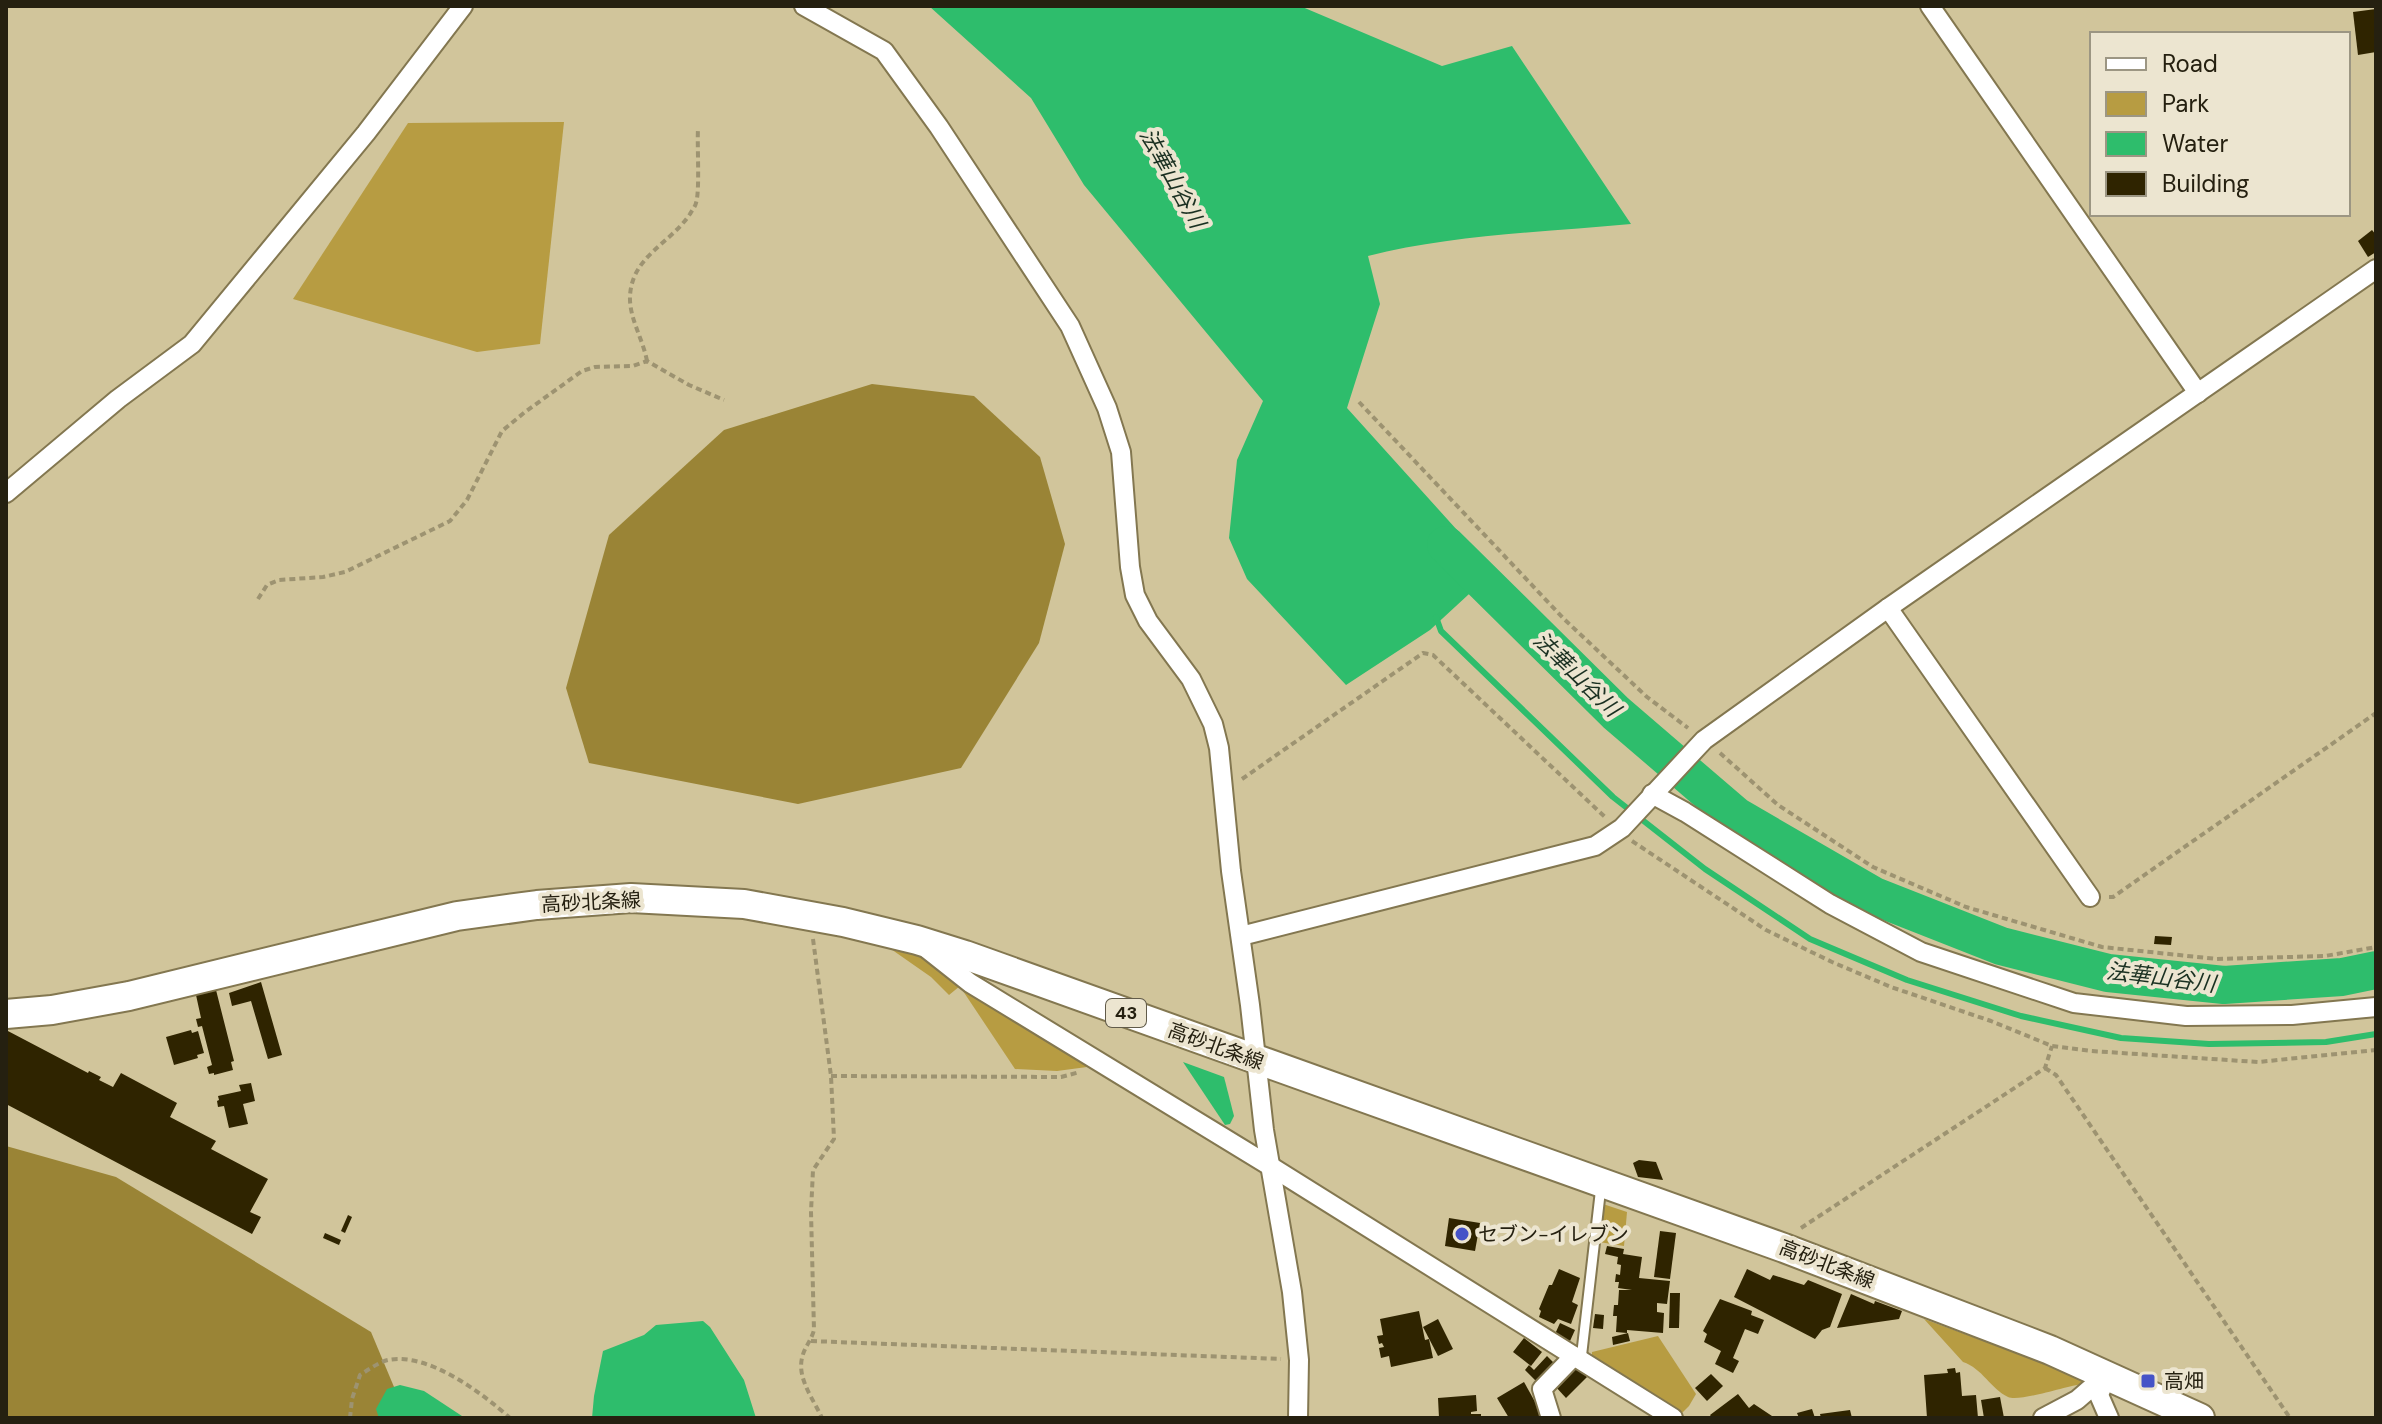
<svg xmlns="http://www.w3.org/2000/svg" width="2382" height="1424" font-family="'DM Sans','Noto Sans JP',sans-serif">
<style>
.green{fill:#b79c42}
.forest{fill:#9a8436}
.water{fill:#2ebd6c}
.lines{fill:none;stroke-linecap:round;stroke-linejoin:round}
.stream{stroke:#2ebd6c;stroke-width:6}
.river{stroke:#2ebd6c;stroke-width:38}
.building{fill:#2f2400}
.lane-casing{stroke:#837750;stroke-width:13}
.street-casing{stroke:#837750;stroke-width:22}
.primary-casing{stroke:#837750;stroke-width:32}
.path{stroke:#9d9371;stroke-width:4;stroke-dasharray:6 4;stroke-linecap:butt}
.lane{stroke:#fff;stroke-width:9}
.street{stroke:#fff;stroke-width:18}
.primary{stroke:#fff;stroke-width:28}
.poi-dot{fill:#4553c7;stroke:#ece5d0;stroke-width:3}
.labels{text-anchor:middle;stroke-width:8;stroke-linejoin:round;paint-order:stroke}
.shield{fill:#ece5d0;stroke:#615b4a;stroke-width:2}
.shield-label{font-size:18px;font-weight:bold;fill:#252010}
.street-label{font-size:20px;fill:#252010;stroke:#ece5d0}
.poi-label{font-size:20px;fill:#252010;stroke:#ece5d0;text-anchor:start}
.water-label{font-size:22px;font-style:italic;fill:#1a3021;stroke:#ece5d0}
</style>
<rect width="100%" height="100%" fill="#d1c59b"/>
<g class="green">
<path d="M564,122L540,344L477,352L293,299L408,123Z"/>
<path d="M878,940L914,952L930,961L960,986L949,995L931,977Z"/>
<path d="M961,988L1088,1063L1087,1067L1057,1071L1015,1069Z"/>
<path d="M1603,1204L1627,1212L1624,1246L1599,1242Z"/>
<path d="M1924,1319L2087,1379L2083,1384C2066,1386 2020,1402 2008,1397C1991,1389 1982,1368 1963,1362Z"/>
<path d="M1658,1336L1696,1394L1689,1406L1682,1413L1592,1355V1352Z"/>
</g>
<g class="forest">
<path d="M872,384L974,396L1040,457L1065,544L1039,643L961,768L798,804L589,763L566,688L609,535L724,430Z"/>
<path d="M6,1146L116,1177L371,1332L407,1418H6Z"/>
</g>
<g class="water">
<path d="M929,6H1300L1442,66L1512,46L1631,224C1546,232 1450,235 1368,256L1380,304L1347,408L1494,571L1430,630L1346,685L1247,579L1229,538L1237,460L1263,401L1084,185L1031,98Z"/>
<path d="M1183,1062L1224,1077L1234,1116L1230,1124L1225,1125Z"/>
<path d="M703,1321L710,1327L744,1380L756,1418H592L594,1396L603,1351L644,1335L656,1325Z"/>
<path d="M400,1385L424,1391L465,1418H379L376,1409L387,1389Z"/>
</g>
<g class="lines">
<path class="stream" d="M1436,617L1441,631L1613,797L1705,869L1810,939L1907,980L2021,1016L2121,1038L2209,1044L2326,1042L2376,1034"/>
<path class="river" d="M1446,545L1616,713L1736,816L1874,896L2001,946L2108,973L2224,985L2342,977L2376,970"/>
</g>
<g class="building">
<path d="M2376,9V52L2358,55L2353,12Z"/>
<path d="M2372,230L2376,235V252L2368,257L2358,241Z"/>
<path d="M2155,936L2172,937L2171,945L2154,944Z"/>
<path d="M261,982L282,1055L268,1059L251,1001L232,1006L229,993Z"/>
<path d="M216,990L234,1061L231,1062L233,1070L214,1075V1073L209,1074L207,1067L212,1065L202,1026L198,1027L196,1019L201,1018L196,995Z"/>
<path d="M6,1030L88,1073L89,1071L101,1077L99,1080L113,1087L121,1073L177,1103L170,1117L216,1141L211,1149L268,1179L250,1212L261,1217L252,1234L6,1104Z"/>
<path d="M191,1030L192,1033L198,1031L204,1053L197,1055L198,1058L174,1065L166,1037Z"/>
<path d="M251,1083L255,1101L243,1104L248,1124L229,1128L224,1106L218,1107L217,1101L219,1100L218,1096L241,1091L239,1085Z"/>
<path d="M1639,1160L1656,1162L1663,1180L1638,1177L1633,1163Z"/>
<path d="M348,1215L352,1217L345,1233L341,1231Z"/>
<path d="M1449,1218L1480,1223L1475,1251L1445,1246Z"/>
<path d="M1660,1231L1676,1233L1670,1279L1654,1277Z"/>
<path d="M325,1233L341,1240L339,1245L323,1238Z"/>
<path d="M1607,1246L1624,1249L1623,1254L1642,1257L1639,1278L1670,1281L1667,1304L1657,1303V1312L1664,1313L1663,1333L1627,1330V1333L1616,1332L1617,1316H1613L1614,1305H1618L1619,1290H1632L1618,1288L1619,1282H1615L1616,1274L1620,1275L1621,1265L1617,1264L1618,1257L1605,1254Z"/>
<path d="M1559,1269L1580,1278L1572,1302L1578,1305L1571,1324L1558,1319L1554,1324L1539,1317L1541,1311L1539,1309L1549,1285H1552Z"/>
<path d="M1747,1269L1770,1280L1773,1275L1804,1285L1808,1280L1842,1294L1830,1327L1822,1330L1815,1339L1734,1297Z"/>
<path d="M1670,1293H1680L1679,1328H1669Z"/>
<path d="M1851,1294L1874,1304L1875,1301L1902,1311L1899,1319L1837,1328Z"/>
<path d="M1720,1299L1752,1311L1751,1315L1764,1320L1758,1334L1745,1329L1733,1358L1739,1361L1733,1373L1715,1364L1721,1351L1704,1342L1707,1334L1703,1331Z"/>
<path d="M1419,1311L1425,1340L1429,1339L1433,1358L1391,1367L1389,1356L1381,1358L1379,1348L1384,1347L1382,1343L1379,1344L1377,1336L1383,1335L1380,1319Z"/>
<path d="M1595,1314L1604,1315L1603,1329L1593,1328Z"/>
<path d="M1438,1319L1453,1349L1438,1356L1423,1327Z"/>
<path d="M1560,1323L1575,1330L1570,1341L1555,1334Z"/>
<path d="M1628,1333L1630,1341L1613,1345L1612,1337Z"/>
<path d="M1524,1338L1542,1352L1531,1366L1513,1352Z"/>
<path d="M1547,1356L1556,1365L1538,1383L1525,1370L1529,1365L1534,1370Z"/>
<path d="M1575,1365L1587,1377L1566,1398L1555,1386Z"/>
<path d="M1955,1368L1956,1373L1960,1372L1962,1396L1976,1395L1978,1418H1927L1924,1375L1948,1373L1947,1369Z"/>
<path d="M1711,1374L1723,1386L1707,1401L1695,1388Z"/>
<path d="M1524,1382L1544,1418H1509L1497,1398Z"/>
<path d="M1738,1394L1749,1408L1754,1404L1775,1418H1712L1710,1415Z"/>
<path d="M1476,1395L1477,1411L1471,1412V1414H1481V1418H1439L1438,1398Z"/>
<path d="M2000,1397L2004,1418H1984L1981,1400Z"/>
<path d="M1812,1409L1815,1418H1799L1797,1413Z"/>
<path d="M1850,1410L1852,1418H1821L1820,1414Z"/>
</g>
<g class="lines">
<defs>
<path id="lane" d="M1581,1360L1601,1186"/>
<g id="street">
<path d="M804,6L884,51L939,127L1070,326L1107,408L1121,452L1130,567L1135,595L1148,621L1191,679L1213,724L1219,748L1231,871L1250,1005L1264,1130L1292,1292L1299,1360L1298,1418"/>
<path d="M1930,6L2198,393"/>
<path d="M6,493L118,399L192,344L366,133L463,6"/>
<path d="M1888,608L2090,897"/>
<path d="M1652,794L1685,812L1830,904L1921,952L2074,1003L2186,1016L2292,1015L2376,1007"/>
<path d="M1241,936L1595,846L1622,828L1704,740L1888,608L2376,269"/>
<path d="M927,949L970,983L1270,1166L1673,1418"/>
<path d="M2106,1377L2099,1395L2109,1418"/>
<path d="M1551,1418L1542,1389L1574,1356"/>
<path d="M2043,1418L2077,1400L2107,1374"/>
</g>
<path id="primary" d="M6,1014L52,1010L129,996L457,916L537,905L631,898L744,904L843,922L917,940L965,955L1784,1248L2050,1350L2200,1418"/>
</defs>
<use href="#lane" class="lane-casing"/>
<use href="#street" class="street-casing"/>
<use href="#primary" class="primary-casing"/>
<g class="path">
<path d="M647,361C643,339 629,318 630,296C632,256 670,244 690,214C692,210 695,207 696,203C700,191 697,145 698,129"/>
<path d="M1359,402L1564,619L1647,697L1688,728"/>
<path d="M258,599L267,585L279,580L323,577L345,572L450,521L467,500L502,431L525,412L582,371L595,367L633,366L647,361L689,385L724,400"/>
<path d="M1720,753L1778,805L1873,867L1966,907L2102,947L2217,959L2325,956L2376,947"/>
<path d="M1242,779L1423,653L1433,655L1605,817"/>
<path d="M1632,841L1766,930L1832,962L1891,987L1991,1021L2052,1046L2091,1051L2258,1062L2376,1050"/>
<path d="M2109,897H2113L2376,713"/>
<path d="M813,939L831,1076L834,1139L813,1170L811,1212L814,1330C811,1341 804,1348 802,1358C797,1379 814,1400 822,1418"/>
<path d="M2045,1068L2056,1075L2290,1418"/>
<path d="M831,1076L1061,1077L1080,1072"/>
<path d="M1801,1228L2045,1068L2052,1046"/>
<path d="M811,1341L1281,1359"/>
<path d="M350,1418L352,1399L360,1375C368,1370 379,1362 388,1360C428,1352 482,1393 510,1418"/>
</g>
<use href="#lane" class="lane"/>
<use href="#street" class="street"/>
<use href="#primary" class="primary"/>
</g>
<g class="poi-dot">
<circle cx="1462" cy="1234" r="8"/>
<rect x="2140" y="1373" width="16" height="16" rx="4"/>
</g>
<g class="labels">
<rect class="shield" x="1106" y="999" width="40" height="28" rx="6"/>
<g class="shield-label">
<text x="1126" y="1019">43</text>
</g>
<g class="street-label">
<text transform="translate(591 902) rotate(-3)" y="7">高砂北条線</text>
<text transform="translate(1216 1046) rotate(20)" y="7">高砂北条線</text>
<text transform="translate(1827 1264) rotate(21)" y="7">高砂北条線</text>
</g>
<g class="poi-label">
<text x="1478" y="1241">セブン-イレブン</text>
<text x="2164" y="1388">高畑</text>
</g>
<g class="water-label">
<text transform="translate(1173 178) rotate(61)" y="8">法華山谷川</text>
<text transform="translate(1577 674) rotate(44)" y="8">法華山谷川</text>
<text transform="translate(2161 977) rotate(7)" y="8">法華山谷川</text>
</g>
</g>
<rect width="2382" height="1424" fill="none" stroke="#252010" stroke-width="16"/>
<rect x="2090" y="32" width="260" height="184" fill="#ece5d0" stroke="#9c9683" stroke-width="2"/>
<rect x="2106" y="58" width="40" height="12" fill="#ffffff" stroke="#9c9683" stroke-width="2"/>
<text x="2162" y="72" font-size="24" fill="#252010">Road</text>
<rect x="2106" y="92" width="40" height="24" fill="#b79c42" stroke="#9c9683" stroke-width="2"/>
<text x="2162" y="112" font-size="24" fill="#252010">Park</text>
<rect x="2106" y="132" width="40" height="24" fill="#2ebd6c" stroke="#9c9683" stroke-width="2"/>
<text x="2162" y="152" font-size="24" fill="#252010">Water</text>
<rect x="2106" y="172" width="40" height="24" fill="#2f2400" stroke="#9c9683" stroke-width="2"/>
<text x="2162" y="192" font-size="24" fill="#252010">Building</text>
</svg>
